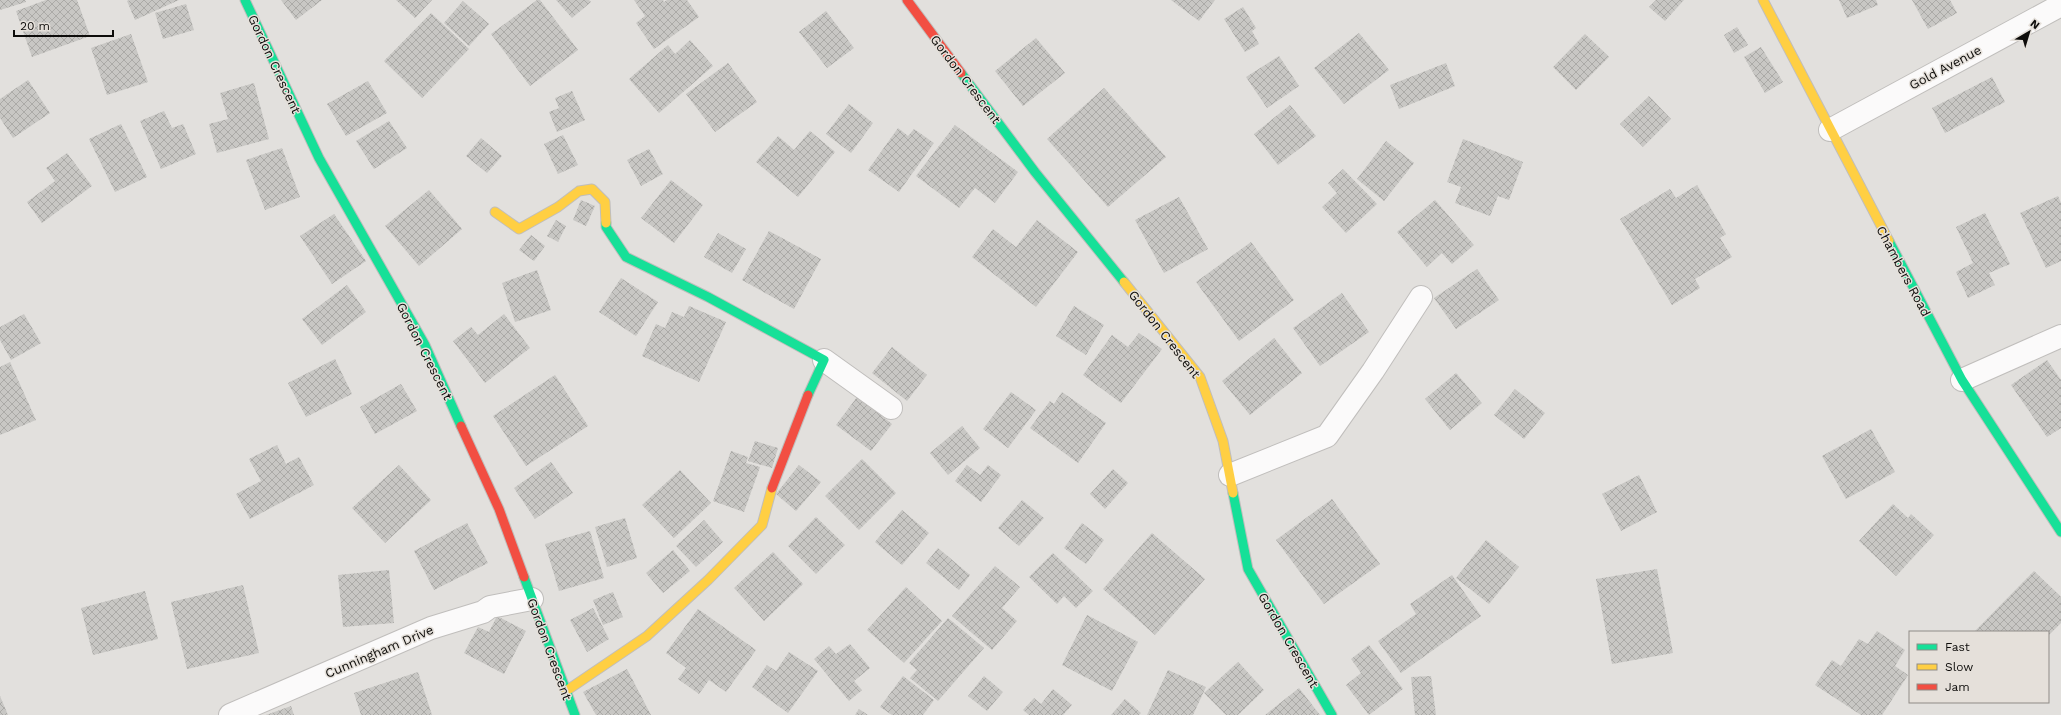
<svg xmlns="http://www.w3.org/2000/svg" width="2061" height="715" font-family="'Work Sans',sans-serif">
<style>
.building{fill:url(#building-cross-hatch)}
.lines{fill:none;stroke-linecap:round;stroke-linejoin:round}
.street-casing{stroke:#c0bebc;stroke-width:24}
.fast-casing{stroke:#c0bebc;stroke-width:11}
.slow-casing{stroke:#c0bebc;stroke-width:11}
.jam-casing{stroke:#c0bebc;stroke-width:11}
.street{stroke:#fbfafa;stroke-width:22}
.fast{stroke:#16e098;stroke-width:9}
.slow{stroke:#ffcf43;stroke-width:9}
.jam{stroke:#f24e42;stroke-width:9}
.labels{text-anchor:middle;stroke-width:3;stroke-linejoin:round;paint-order:stroke}
.street-label{font-size:13px;fill:#0d0c0a;stroke:#e5e0da}
</style>
<defs>
<pattern id="building-cross-hatch" width="8" height="8" patternUnits="userSpaceOnUse"><rect width="8" height="8" fill="#c8c7c4"/><path d="M0 0l8 8M0 8l8-8" fill="none" stroke="#abaaa7"/></pattern>
</defs>
<rect width="100%" height="100%" fill="#e2e0dd"/>
<g class="building">
<path d="M0,0H25L26,2L0,10Z"/>
<path d="M46,0H77L90,36L32,57L16,11Z"/>
<path d="M130,0H179L135,20L127,1Z"/>
<path d="M281,0H322L296,20Z"/>
<path d="M396,0H432L415,18Z"/>
<path d="M537,0H540L578,50L530,86L491,34Z"/>
<path d="M556,0H589L591,2L572,18Z"/>
<path d="M634,0H663L664,2L667,0H687L699,17L654,49L636,23L645,16Z"/>
<path d="M1171,0H1215L1199,21Z"/>
<path d="M1656,0H1684L1665,21L1649,7Z"/>
<path d="M1839,0H1876L1878,5L1847,18Z"/>
<path d="M1912,0H1950L1957,13L1928,29Z"/>
<path d="M463,1L489,24L469,46L444,23Z"/>
<path d="M186,4L194,30L163,39L155,13Z"/>
<path d="M1243,7L1256,28L1252,31L1259,44L1245,52L1224,19Z"/>
<path d="M826,11L854,48L827,68L799,32Z"/>
<path d="M431,13L469,49L422,98L384,61Z"/>
<path d="M1737,27L1748,45L1734,53L1724,35Z"/>
<path d="M1359,33L1389,70L1344,104L1314,68Z"/>
<path d="M131,34L148,82L107,95L91,48Z"/>
<path d="M1585,34L1609,57L1576,90L1553,67Z"/>
<path d="M1036,38L1065,73L1023,106L995,71Z"/>
<path d="M690,40L713,66L659,113L629,79L668,45L675,54Z"/>
<path d="M1761,47L1783,82L1765,93L1744,57Z"/>
<path d="M1279,56L1299,86L1267,108L1246,77Z"/>
<path d="M728,63L757,102L715,132L686,94Z"/>
<path d="M1446,63L1455,86L1399,109L1390,85Z"/>
<path d="M1992,77L2005,102L1945,133L1932,108Z"/>
<path d="M28,80L50,113L13,138L0,118V99Z"/>
<path d="M368,81L387,113L346,136L327,104Z"/>
<path d="M254,83L269,139L217,153L209,124L228,119L220,93Z"/>
<path d="M1104,88L1166,157L1108,207L1047,139Z"/>
<path d="M572,91L585,120L557,132L549,112L559,108L555,98Z"/>
<path d="M1649,96L1671,119L1643,147L1620,124Z"/>
<path d="M849,104L873,123L851,153L826,134Z"/>
<path d="M1290,105L1316,136L1278,165L1254,134Z"/>
<path d="M164,111L172,128L183,124L196,154L161,169L140,121Z"/>
<path d="M389,121L407,148L374,169L356,141Z"/>
<path d="M121,124L147,177L115,192L89,139Z"/>
<path d="M955,125L1018,172L995,203L975,188L959,208L916,176Z"/>
<path d="M898,128L908,136L914,129L934,143L899,192L868,170Z"/>
<path d="M810,131L835,152L798,197L756,162L778,136L794,150Z"/>
<path d="M563,135L578,165L558,174L544,144Z"/>
<path d="M481,138L502,156L487,173L466,156Z"/>
<path d="M1463,139L1523,162L1509,200L1498,196L1490,216L1455,203L1461,187L1447,182Z"/>
<path d="M1386,141L1414,163L1384,201L1357,179Z"/>
<path d="M282,148L300,197L265,210L246,160Z"/>
<path d="M649,149L663,174L641,186L627,160Z"/>
<path d="M67,153L92,186L42,223L27,202L55,181L46,168Z"/>
<path d="M1343,169L1377,204L1346,233L1322,207L1337,193L1328,183Z"/>
<path d="M671,180L703,205L674,243L641,218Z"/>
<path d="M1697,185L1726,234L1720,238L1732,257L1695,279L1700,288L1672,305L1620,219L1670,189L1676,198Z"/>
<path d="M429,190L462,229L419,266L385,226Z"/>
<path d="M2058,196L2061,203V261L2046,268L2020,213Z"/>
<path d="M1179,197L1208,249L1164,273L1135,220Z"/>
<path d="M581,200L595,206L586,226L573,220Z"/>
<path d="M1435,200L1474,245L1452,264L1442,253L1427,267L1397,232Z"/>
<path d="M1985,213L2010,264L1989,273L1995,285L1968,298L1956,272L1973,263L1956,227Z"/>
<path d="M334,214L366,261L332,284L300,236Z"/>
<path d="M556,220L566,226L558,242L547,236Z"/>
<path d="M1037,220L1078,252L1036,307L972,257L993,229L1016,247Z"/>
<path d="M769,231L821,259L794,309L742,280Z"/>
<path d="M718,233L746,249L732,273L704,257Z"/>
<path d="M531,235L545,246L534,261L519,250Z"/>
<path d="M1251,242L1294,300L1239,341L1196,282Z"/>
<path d="M1477,269L1499,300L1456,329L1434,298Z"/>
<path d="M537,270L551,310L515,322L502,283Z"/>
<path d="M621,278L658,302L636,336L599,312Z"/>
<path d="M347,285L366,312L322,345L302,319Z"/>
<path d="M1342,293L1369,332L1320,366L1293,328Z"/>
<path d="M689,306L726,322L699,382L642,356L656,324L665,328L672,312L684,317Z"/>
<path d="M1074,306L1104,325L1086,355L1056,336Z"/>
<path d="M24,314L41,343L11,360L0,340V327Z"/>
<path d="M504,314L530,348L485,383L453,341L471,327L478,335Z"/>
<path d="M1139,333L1162,349L1121,403L1083,375L1112,335L1128,347Z"/>
<path d="M1274,338L1302,373L1250,415L1222,381Z"/>
<path d="M892,347L927,375L907,401L872,373Z"/>
<path d="M335,359L352,394L306,417L288,383Z"/>
<path d="M2047,360L2061,380V428L2047,437L2011,385Z"/>
<path d="M10,362L36,420L0,435V367Z"/>
<path d="M1456,373L1482,403L1450,430L1425,399Z"/>
<path d="M555,375L588,426L526,466L493,416Z"/>
<path d="M401,384L417,411L375,434L360,407Z"/>
<path d="M1515,389L1545,413L1524,439L1494,415Z"/>
<path d="M1011,392L1036,410L1008,448L983,429Z"/>
<path d="M1062,392L1106,423L1078,463L1030,428L1050,401L1054,404Z"/>
<path d="M857,397L892,424L871,451L836,425Z"/>
<path d="M962,426L980,448L948,475L930,453Z"/>
<path d="M1871,429L1895,472L1846,499L1822,456Z"/>
<path d="M755,441L778,448L772,468L748,461Z"/>
<path d="M277,445L286,464L299,457L314,485L250,519L236,494L261,481L249,459Z"/>
<path d="M731,451L748,457L746,463L760,467L744,512L713,501Z"/>
<path d="M862,459L896,493L859,530L825,496Z"/>
<path d="M551,462L573,493L535,519L514,488Z"/>
<path d="M399,465L431,500L385,543L352,508Z"/>
<path d="M799,465L821,482L796,511L776,494Z"/>
<path d="M967,465L980,475L988,465L1001,475L981,502L955,481Z"/>
<path d="M1113,469L1128,483L1105,509L1090,494Z"/>
<path d="M680,470L711,503L674,538L642,505Z"/>
<path d="M1639,475L1657,512L1621,531L1602,494Z"/>
<path d="M1332,499L1380,564L1324,604L1276,540Z"/>
<path d="M1022,500L1044,518L1019,546L998,528Z"/>
<path d="M1893,504L1908,518L1911,514L1934,535L1896,576L1859,541Z"/>
<path d="M902,510L929,533L902,565L875,542Z"/>
<path d="M816,517L845,545L816,574L788,546Z"/>
<path d="M625,518L637,558L607,567L595,527Z"/>
<path d="M704,520L723,542L696,567L676,546Z"/>
<path d="M467,523L488,563L434,590L414,551Z"/>
<path d="M1082,523L1104,540L1086,564L1064,548Z"/>
<path d="M590,531L604,578L559,591L545,544Z"/>
<path d="M1152,533L1205,579L1155,635L1103,589Z"/>
<path d="M1486,540L1519,567L1489,604L1456,578Z"/>
<path d="M938,548L970,575L959,590L926,563Z"/>
<path d="M673,550L690,571L663,593L646,573Z"/>
<path d="M773,552L803,584L764,621L734,588Z"/>
<path d="M1053,553L1093,591L1076,608L1064,596L1057,604L1029,577Z"/>
<path d="M995,566L1020,587L1002,608L1017,621L992,650L952,616Z"/>
<path d="M1657,569L1673,653L1612,664L1596,579Z"/>
<path d="M389,570L394,623L343,627L338,575Z"/>
<path d="M2034,571L2061,597V623L2048,636V632H1974Z"/>
<path d="M1452,575L1481,616L1401,673L1378,641L1416,614L1410,604Z"/>
<path d="M243,585L259,653L187,669L171,602Z"/>
<path d="M906,587L942,621L904,663L867,630Z"/>
<path d="M145,591L158,639L93,655L81,608Z"/>
<path d="M613,592L623,617L603,625L593,600Z"/>
<path d="M593,608L609,639L587,652L570,620Z"/>
<path d="M698,609L756,650L726,692L709,680L699,694L678,679L686,668L666,653Z"/>
<path d="M1087,615L1138,642L1112,691L1062,665Z"/>
<path d="M497,616L526,631L504,674L464,653L478,627L489,632Z"/>
<path d="M948,618L984,648L938,701L910,678L917,670L909,663Z"/>
<path d="M1877,631L1905,650L1895,666L1908,675L1882,715H1861L1815,685L1832,660L1841,666L1859,639L1868,644Z"/>
<path d="M850,644L870,668L854,681L862,690L849,701L814,659L829,646L836,654Z"/>
<path d="M1369,645L1403,689L1369,715L1346,685L1361,673L1351,659Z"/>
<path d="M789,652L818,671L788,713L752,687L767,665L776,671Z"/>
<path d="M1238,662L1264,690L1238,715H1226L1204,693Z"/>
<path d="M627,669L651,715H596L583,692Z"/>
<path d="M1168,670L1206,687L1193,715H1147Z"/>
<path d="M418,672L432,715H361L354,693Z"/>
<path d="M903,676L934,700L923,715H892L880,707Z"/>
<path d="M984,676L1003,692L987,711L968,696Z"/>
<path d="M1431,676L1436,715H1415L1411,677Z"/>
<path d="M1299,688L1320,715H1265Z"/>
<path d="M1053,689L1072,705L1063,715H1029L1023,710L1034,698L1041,704Z"/>
<path d="M0,696L8,715H0Z"/>
<path d="M1125,699L1141,713L1139,715H1111Z"/>
<path d="M291,706L294,715H266Z"/>
<path d="M859,709L868,715H855Z"/>
</g>
<g class="lines">
<defs>
<g id="street">
<path d="M1830,130L2061,5"/>
<path d="M824,360L891,408"/>
<path d="M1962,380L2061,336"/>
<path d="M1230,475L1327,436L1373,371L1421,297"/>
<path d="M230,715L431,628L483,612L490,607L532,599"/>
</g>
<g id="fast">
<path d="M245,0L319,158L425,345L461,426"/>
<path d="M961,73L1035,172L1124,282"/>
<path d="M606,223V227L626,257L708,297L824,360L808,395"/>
<path d="M1889,241L1962,380L2061,532"/>
<path d="M1233,493L1248,569L1332,715"/>
<path d="M524,577L575,715"/>
</g>
<g id="slow">
<path d="M1763,0L1889,241"/>
<path d="M495,212L519,229L558,207L579,191L592,189L605,202L606,223"/>
<path d="M1124,282L1200,377L1223,441L1233,493"/>
<path d="M566,691L647,636L708,580L762,525L772,488"/>
</g>
<g id="jam">
<path d="M907,0L961,73"/>
<path d="M461,426L499,509L524,577"/>
<path d="M772,488L808,395"/>
</g>
</defs>
<use href="#street" class="street-casing"/>
<use href="#fast" class="fast-casing"/>
<use href="#slow" class="slow-casing"/>
<use href="#jam" class="jam-casing"/>
<use href="#street" class="street"/>
<use href="#fast" class="fast"/>
<use href="#slow" class="slow"/>
<use href="#jam" class="jam"/>
</g>
<g class="labels">
<g class="street-label">
<text transform="translate(275 64) rotate(65)" y="5">Gordon Crescent</text>
<text transform="translate(1945 67) rotate(-28)" y="5">Gold Avenue</text>
<text transform="translate(966 79) rotate(53)" y="5">Gordon Crescent</text>
<text transform="translate(1904 271) rotate(62)" y="5">Chambers Road</text>
<text transform="translate(1165 334) rotate(52)" y="5">Gordon Crescent</text>
<text transform="translate(425 351) rotate(63)" y="5">Gordon Crescent</text>
<text transform="translate(1289 640) rotate(60)" y="5">Gordon Crescent</text>
<text transform="translate(550 649) rotate(70)" y="5">Gordon Crescent</text>
<text transform="translate(379 651) rotate(-23)" y="5">Cunningham Drive</text>
</g>
</g>
<rect x="1909" y="631" width="140" height="72" fill="#e5e0da" stroke="#8f8b87"/>
<rect x="1917" y="644" width="20" height="6" fill="#16e098" stroke="#8f8b87"/>
<text x="1945" y="651" font-size="12" fill="#0d0c0a">Fast</text>
<rect x="1917" y="664" width="20" height="6" fill="#ffcf43" stroke="#8f8b87"/>
<text x="1945" y="671" font-size="12" fill="#0d0c0a">Slow</text>
<rect x="1917" y="684" width="20" height="6" fill="#f24e42" stroke="#8f8b87"/>
<text x="1945" y="691" font-size="12" fill="#0d0c0a">Jam</text>
<g transform="translate(2029 32) rotate(38)" stroke="#e5e0da" stroke-width="3" paint-order="stroke">
<path d="M0-3L7 15L0 10L-7 15Z" fill="#0d0c0a"/>
<text y="-6" font-size="11" font-weight="bold" text-anchor="middle" fill="#0d0c0a">N</text>
</g>
<path d="M14 30v6h99v-6" fill="none" stroke="#0d0c0a" stroke-width="2"/>
<text x="20" y="30" font-size="12" fill="#0d0c0a" stroke="#e5e0da" stroke-width="3" paint-order="stroke">20 m</text>
</svg>
